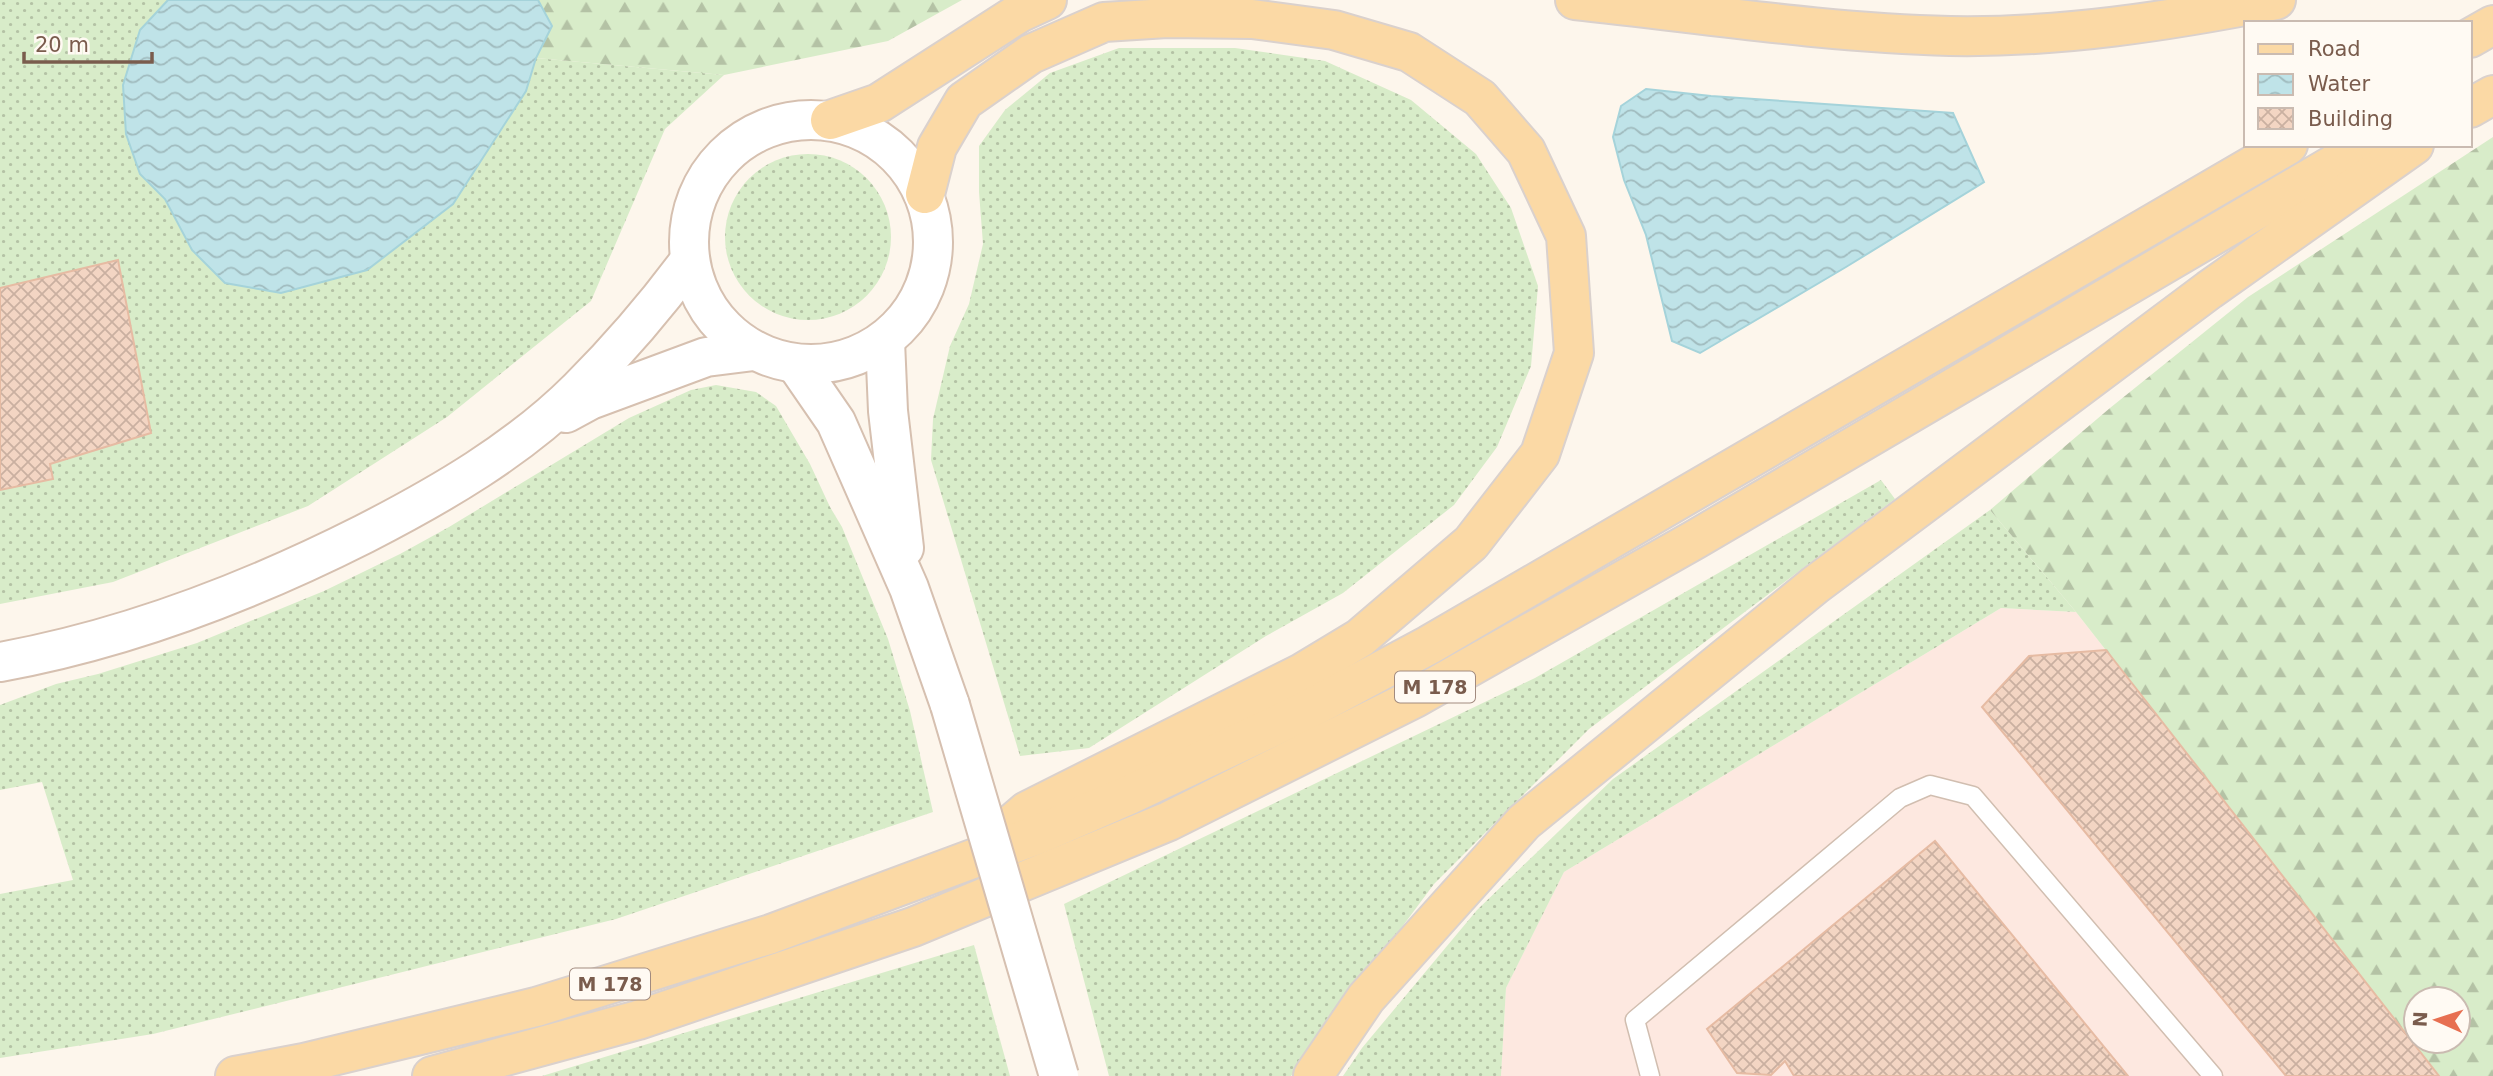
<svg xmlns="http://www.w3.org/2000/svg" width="2493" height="1076" font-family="'DejaVu Sans',sans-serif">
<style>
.commercial{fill:#fde8e0}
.grass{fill:url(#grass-dots)}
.forest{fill:url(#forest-firs);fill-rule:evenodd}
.water{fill:url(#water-waves);stroke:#a5d3da;stroke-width:2}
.building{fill:url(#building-cross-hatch);stroke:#e6bba3;stroke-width:2}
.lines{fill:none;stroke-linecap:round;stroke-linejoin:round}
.service-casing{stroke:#d1beb0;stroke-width:21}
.secondary-casing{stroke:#d6c0b0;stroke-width:42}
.primary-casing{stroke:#dad1cd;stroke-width:42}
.service{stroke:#fff;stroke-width:18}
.secondary{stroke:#fff;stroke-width:38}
.primary{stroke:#fbd9a5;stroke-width:38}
.secondary-bridge-casing{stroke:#d6c0b0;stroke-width:42;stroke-linecap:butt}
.secondary-bridge{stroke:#fff;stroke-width:38}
.labels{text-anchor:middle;stroke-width:5;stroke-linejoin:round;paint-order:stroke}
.shield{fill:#fffaf3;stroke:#a28b7f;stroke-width:2}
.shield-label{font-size:19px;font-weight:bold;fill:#7a5c4d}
</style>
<defs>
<pattern id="grass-dots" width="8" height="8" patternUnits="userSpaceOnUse" patternTransform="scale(1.75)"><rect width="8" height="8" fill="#d8ecc9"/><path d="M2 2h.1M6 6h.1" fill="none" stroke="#b4c2a5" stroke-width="1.8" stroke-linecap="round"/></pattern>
<pattern id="forest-firs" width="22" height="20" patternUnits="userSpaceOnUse" patternTransform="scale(1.75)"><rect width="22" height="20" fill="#d8ecc9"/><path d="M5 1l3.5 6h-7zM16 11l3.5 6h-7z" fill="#b4c2a5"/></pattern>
<pattern id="water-waves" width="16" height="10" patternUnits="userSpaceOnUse" patternTransform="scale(1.75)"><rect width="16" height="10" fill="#bfe3e8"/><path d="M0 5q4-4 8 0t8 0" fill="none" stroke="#a0bbbe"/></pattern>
<pattern id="building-cross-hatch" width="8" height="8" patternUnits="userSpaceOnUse" patternTransform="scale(1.75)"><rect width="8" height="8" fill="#f3d5c3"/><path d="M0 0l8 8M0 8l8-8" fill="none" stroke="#cab0a1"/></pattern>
</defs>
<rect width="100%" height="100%" fill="#fdf6ec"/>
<path class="commercial" d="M2001,608L2076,612L2439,1076H1501L1506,988L1564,872Z"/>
<g class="grass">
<path d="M0,0H168L140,30V174L165,199L192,250L526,91L536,58L724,75L665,129L591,301L447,417L308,506L113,582L0,604Z"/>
<path d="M1119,48H1235L1325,61L1411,100L1476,154L1511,208L1538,286L1531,366L1497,447L1454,505L1343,593L1266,636L1089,748L1020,756L931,460L933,419L950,346L969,304L983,244L979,192V146L1005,110L1050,73Z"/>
<circle cx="808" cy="237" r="83"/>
<path d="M716,385L756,392L776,406L810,464L830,507L842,527L888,639L910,711L933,812L616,919L153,1034L0,1058V894L73,880L42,782L0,790V705L56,684L98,674L197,643L324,591L400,554L449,527L629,418L691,390Z"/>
<path d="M1881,480L1895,499L1589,729L1434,884L1291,1076H1109L1064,904L1535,678Z"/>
<path d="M1990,510L2076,612L2001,608L1564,872L1506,988L1501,1076H1343L1362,1048L1477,910L1613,779Z"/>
<path d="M974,945L1010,1076H542Z"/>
</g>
<g class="forest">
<path d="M538,0H962L888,41L724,75L536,58L552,26Z"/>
<path d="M2493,137V1076H2439L2076,612L1990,510L2110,408L2248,297ZM2416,999H2458V1041H2416Z"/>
</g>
<g class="water">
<path d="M168,0H538L552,26L536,58L526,91L453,204L367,270L281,293L225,283L192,250L165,199L140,174L126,134L123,85L140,30Z"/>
<path d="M1646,89L1711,96L1953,113L1984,182L1846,267L1700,353L1672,341L1646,235L1624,180L1613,137L1621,106Z"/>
</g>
<g class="building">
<path d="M118,260L151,433L50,464L53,479L0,490V288Z"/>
<path d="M2106,650L2439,1076H2286L1982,707L2029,656Z"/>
<path d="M1935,841L2128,1076H1794L1785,1061L1771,1075L1737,1073L1707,1029Z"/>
</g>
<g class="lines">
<defs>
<path id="service" d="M1650,1076L1635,1020L1900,798L1930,785L1973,796L2213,1076"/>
<g id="secondary">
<circle cx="811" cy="242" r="122"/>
<path d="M885,341L888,411L904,548"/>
<path d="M796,364L836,422L909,588L950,705"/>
<path d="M566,413L590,400L706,357L754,351"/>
<path d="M0,662C127,639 249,592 364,534C440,495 518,450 579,389C619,349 656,306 690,260"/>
</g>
<g id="primary">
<path d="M1575,0C1699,13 1824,33 1950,36C2059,38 2169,21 2276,0"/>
<path d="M2470,38L2493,25"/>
<path d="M2470,108L2493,95"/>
<path d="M830,120L879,103L1019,13L1047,0"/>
<path d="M925,194L937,147L964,101L1031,54L1104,22L1167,18L1252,19L1334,30L1409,52L1480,98L1526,151L1566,236L1574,353L1540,454L1471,543L1360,638L1302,673L1027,811L1006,829"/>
<path d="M235,1076L304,1063L536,1007L771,934L1037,835L1129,795L1300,714L1429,645L2288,145"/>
<path d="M432,1076L638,1020L913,927L1169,821L1415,698L1696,539L2367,145"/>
<path d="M1313,1076L1366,998L1524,822L1815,585L2209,290L2414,145"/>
</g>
</defs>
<use href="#service" class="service-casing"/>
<use href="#secondary" class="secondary-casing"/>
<use href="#primary" class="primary-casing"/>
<use href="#service" class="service"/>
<use href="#secondary" class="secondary"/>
<use href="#primary" class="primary"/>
<defs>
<path id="secondary-bridge" d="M950,705L1059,1076"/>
</defs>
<use href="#secondary-bridge" class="secondary-bridge-casing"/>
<use href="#secondary-bridge" class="secondary-bridge"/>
</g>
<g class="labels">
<g class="shield">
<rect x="1395" y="671.5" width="80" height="31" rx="5"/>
<rect x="570" y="968.5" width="80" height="31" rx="5"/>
</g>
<g class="shield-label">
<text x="1435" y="694">M 178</text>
<text x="610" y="991">M 178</text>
</g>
</g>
<rect x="2244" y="21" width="228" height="126" fill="#fffaf3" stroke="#cabbb1" stroke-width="2"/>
<rect x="2258" y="44" width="35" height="10" fill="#fbd9a5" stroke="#cabbb1" stroke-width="2"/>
<text x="2308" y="56" font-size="21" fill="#7a5c4d">Road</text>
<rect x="2258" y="74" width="35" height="21" fill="url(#water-waves)" stroke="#cabbb1" stroke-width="2"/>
<text x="2308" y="91" font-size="21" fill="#7a5c4d">Water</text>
<rect x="2258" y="108" width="35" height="21" fill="url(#building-cross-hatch)" stroke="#cabbb1" stroke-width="2"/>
<text x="2308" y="126" font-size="21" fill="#7a5c4d">Building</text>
<g transform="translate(2437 1020) rotate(273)"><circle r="33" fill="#fffaf3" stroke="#cabbb1" stroke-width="2"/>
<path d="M0-5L12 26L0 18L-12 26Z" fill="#e76f51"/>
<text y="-10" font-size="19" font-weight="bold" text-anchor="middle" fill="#7a5c4d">N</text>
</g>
<path d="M24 52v10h128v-10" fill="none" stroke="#7a5c4d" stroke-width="3.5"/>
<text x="35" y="52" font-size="21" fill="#7a5c4d" stroke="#fffaf3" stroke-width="5" paint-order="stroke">20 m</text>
</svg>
